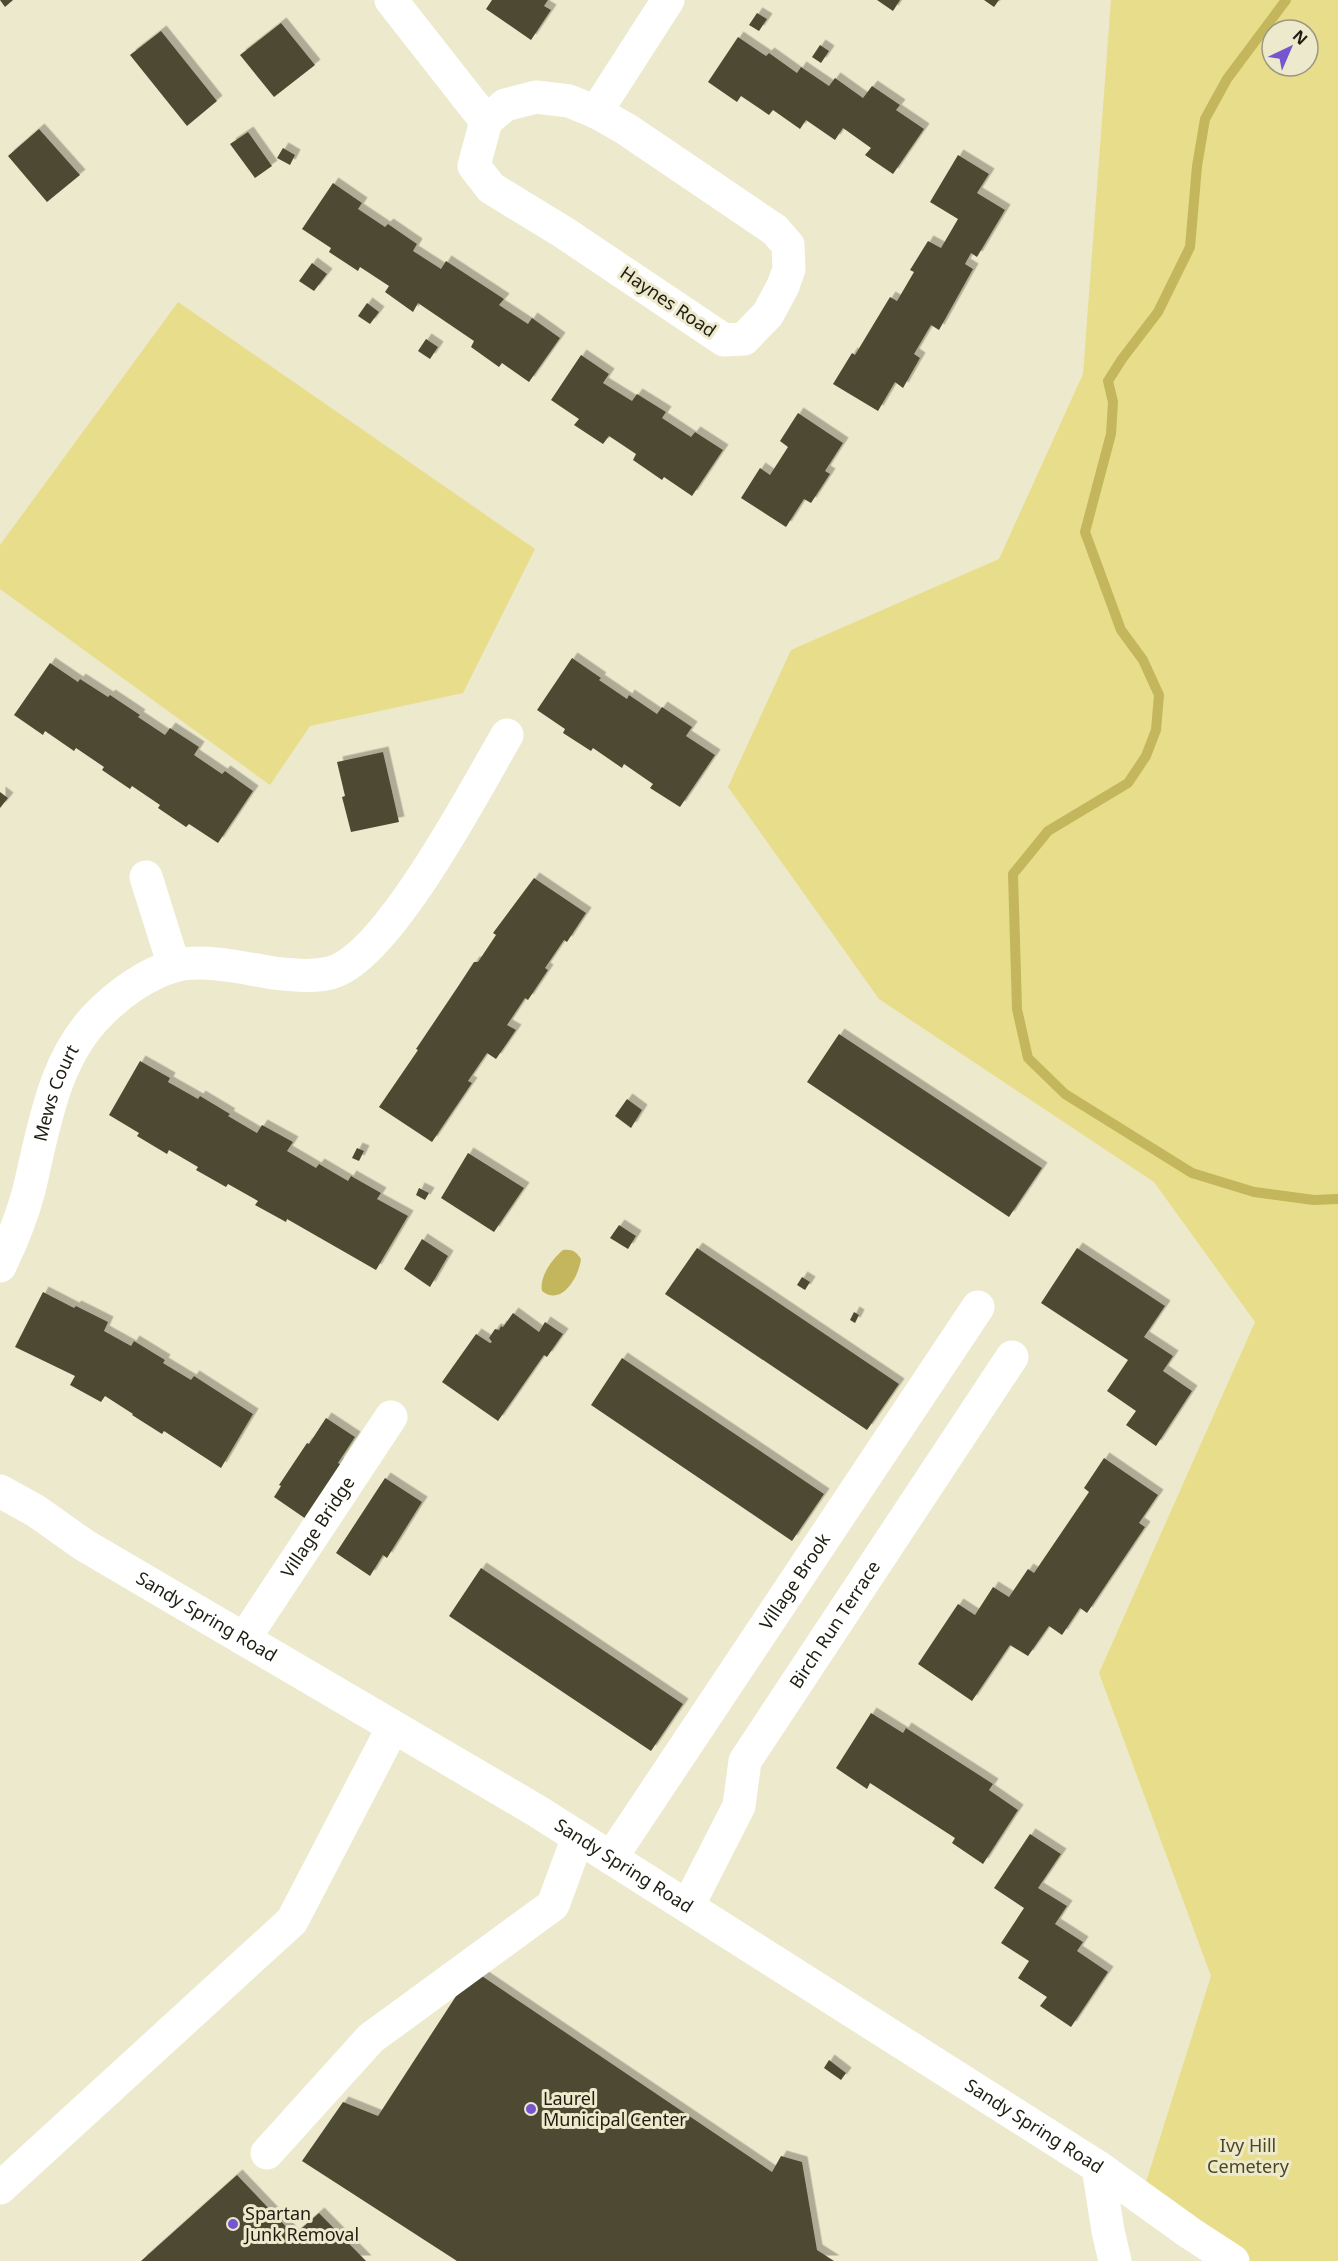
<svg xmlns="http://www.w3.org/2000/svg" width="1338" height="2261" font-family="'Noto Sans',sans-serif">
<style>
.green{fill:#e8dd8a;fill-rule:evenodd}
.water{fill:#c3b65d}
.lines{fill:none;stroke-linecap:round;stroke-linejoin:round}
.stream{stroke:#c3b65d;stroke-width:10}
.building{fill:#4d4a31;filter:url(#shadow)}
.minor{stroke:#fff;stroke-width:33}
.poi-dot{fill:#7655cf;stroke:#ede9cc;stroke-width:2}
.labels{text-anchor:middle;stroke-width:6;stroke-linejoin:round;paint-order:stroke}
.street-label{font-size:18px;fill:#1e1d12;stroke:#ede9cc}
.poi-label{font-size:18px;fill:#1e1d12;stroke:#ede9cc;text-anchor:start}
.park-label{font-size:18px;fill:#4c4720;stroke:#ede9cc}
</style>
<defs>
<filter id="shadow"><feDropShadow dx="5.5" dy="-5.5" stdDeviation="0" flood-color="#0004"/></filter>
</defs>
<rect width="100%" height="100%" fill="#ede9cc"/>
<g class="green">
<path d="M1111,0H1338V2261H1247L1141,2198L1211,1976L1099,1673L1255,1322L1154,1182L879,999L728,787L791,650L999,559L1083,374ZM1272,30H1308V66H1272Z"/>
<path d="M178,302L535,549L463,693L310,726L270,785L0,589V545Z"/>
</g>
<path class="water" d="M563,1250C573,1249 576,1252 581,1259C579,1276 562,1307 542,1291C539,1277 552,1259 563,1250Z"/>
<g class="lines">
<path class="stream" d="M1286,0L1227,79L1205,119L1197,166L1190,247L1158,312L1122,359L1108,381L1113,402L1111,434L1085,532L1121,630L1143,660L1159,695L1156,730L1146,756L1128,783L1048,831L1013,874L1017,1009L1028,1058L1065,1094L1192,1173L1254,1192L1314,1200L1338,1199"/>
</g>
<g class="building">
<path d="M0,0H13L5,7Z"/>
<path d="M492,0H548L544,6L551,10L531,40L486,9Z"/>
<path d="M877,0H900L893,11Z"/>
<path d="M984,0H999L994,7Z"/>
<path d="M757,13L767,19L759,31L749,25Z"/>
<path d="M281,23L315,65L274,97L240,55Z"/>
<path d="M161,31L217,101L187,126L130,55Z"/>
<path d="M738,37L766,56L769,53L797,73L801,67L829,86L835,78L863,98L872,86L900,105L896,110L924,129L893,174L865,155L871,148L843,128L835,140L806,120L800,129L773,110L769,115L741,96L737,102L708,82Z"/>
<path d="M820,45L829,51L821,63L812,57Z"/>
<path d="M39,129L80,175L47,202L8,156Z"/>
<path d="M248,132L272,166L255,178L230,144Z"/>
<path d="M283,148L295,155L290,165L277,158Z"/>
<path d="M958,155L989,174L977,193L1005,210L977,257L971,253L965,264L973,269L939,330L931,325L914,354L920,358L903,388L895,382L878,411L833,384L852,353L855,355L890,297L897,301L914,272L910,270L928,241L941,248L958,219L930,202Z"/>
<path d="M333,183L362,203L358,209L385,227L388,224L417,244L413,251L441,269L446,261L504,299L499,305L528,324L532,318L560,338L529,382L502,363L499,367L471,347L474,341L418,303L413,312L385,292L389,286L360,267L358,271L329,252L331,248L302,229Z"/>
<path d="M312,263L327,274L314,291L299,281Z"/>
<path d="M367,303L379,312L370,324L358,316Z"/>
<path d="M426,339L438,347L430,359L418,351Z"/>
<path d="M581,355L609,374L603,383L632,401L637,394L666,412L662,418L691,437L695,432L723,450L692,496L664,477L662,480L633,460L636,454L609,436L603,444L574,425L579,419L551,400Z"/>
<path d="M798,413L843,443L825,471L830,474L811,503L804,499L786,527L741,498L760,468L770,475L788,447L780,441Z"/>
<path d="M572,658L601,678L599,680L627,699L629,695L657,714L662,707L692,727L686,736L715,755L680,807L650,788L653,784L624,764L622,768L593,748L591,751L563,733L565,729L537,710Z"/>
<path d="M50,663L78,682L80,679L108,697L110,695L140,715L138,717L165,735L170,728L199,747L194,755L222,774L225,771L253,791L218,843L189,824L186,827L158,808L160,805L132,786L130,789L102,770L104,767L76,748L74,751L45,731L43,735L14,715Z"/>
<path d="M383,752L399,822L351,832L342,797L345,796L337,762Z"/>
<path d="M0,792L8,798L0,808Z"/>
<path d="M534,878L586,913L567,942L564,940L545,968L548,970L528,1000L525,998L507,1025L516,1030L496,1059L487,1053L468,1081L472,1083L432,1142L379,1107L418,1050L416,1049L457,988L474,962H478L496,935L493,933Z"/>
<path d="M839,1034L1042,1168L1009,1217L807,1082Z"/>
<path d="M140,1061L170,1078L168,1082L198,1099L200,1096L230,1114L228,1116L257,1133L262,1125L293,1142L287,1151L316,1168L319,1164L348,1181L351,1176L381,1193L377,1199L408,1216L376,1270L287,1219L286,1222L255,1205L258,1201L228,1184L226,1187L196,1170L198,1167L169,1150L167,1154L137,1136L139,1133L109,1115Z"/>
<path d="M627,1099L642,1110L631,1128L615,1116Z"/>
<path d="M357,1148L364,1151L359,1161L352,1158Z"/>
<path d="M468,1153L524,1188L494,1232L441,1198Z"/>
<path d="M419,1188L429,1193L425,1200L416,1195Z"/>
<path d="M619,1225L636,1236L628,1249L610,1238Z"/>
<path d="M422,1239L448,1256L430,1287L404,1269Z"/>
<path d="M697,1248L899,1384L867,1430L665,1294Z"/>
<path d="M1077,1248L1165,1306L1144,1337L1173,1356L1163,1371L1192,1391L1156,1446L1126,1425L1136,1411L1107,1391L1128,1360L1041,1303Z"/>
<path d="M802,1277L810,1282L805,1290L797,1285Z"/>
<path d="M43,1292L74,1308L76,1306L108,1322L104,1331L131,1346L134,1341L165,1360L163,1363L191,1380L194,1376L253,1414L221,1468L164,1431L162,1434L132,1415L133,1414L105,1396L101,1402L70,1385L75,1376L15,1347Z"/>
<path d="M854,1312L859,1315L855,1323L850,1320Z"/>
<path d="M513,1313L539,1332L545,1322L563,1334L547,1357L544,1355L498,1421L442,1382L476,1334L490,1343L492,1342L489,1338L495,1329L499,1330L501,1326L503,1327Z"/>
<path d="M622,1358L824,1494L792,1541L591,1405Z"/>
<path d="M326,1418L355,1437L338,1463L346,1467L306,1519L274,1497L281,1486L279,1485L307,1443L309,1444Z"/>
<path d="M1104,1458L1158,1495L1139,1523L1145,1527L1087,1613L1080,1608L1062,1635L1049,1626L1028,1656L1010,1645L972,1701L918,1664L958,1604L975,1615L993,1587L1009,1597L1028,1569L1034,1573L1089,1492L1084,1488Z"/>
<path d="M385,1478L422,1502L387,1558L383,1555L370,1576L336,1553Z"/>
<path d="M481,1568L683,1704L651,1751L449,1616Z"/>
<path d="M871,1713L903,1733L906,1728L993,1784L989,1790L1018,1810L983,1864L952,1843L955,1838L870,1783L867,1789L836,1768Z"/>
<path d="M1030,1834L1061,1854L1038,1888L1067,1906L1055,1924L1083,1942L1077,1951L1108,1972L1071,2027L1040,2006L1047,1997L1018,1978L1029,1961L1001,1943L1024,1908L994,1888Z"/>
<path d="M473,1970L772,2172L781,2156L802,2162L817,2250L834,2261H457L302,2161L343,2102L378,2116Z"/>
<path d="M829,2060L846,2073L841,2080L824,2068Z"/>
<path d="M237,2175L294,2235L319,2213L366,2261H141Z"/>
</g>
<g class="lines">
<g class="minor">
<path d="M391,0L486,121"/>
<path d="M536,97L569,101L596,112L626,129L775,230L788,245L789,269L783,286L768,314L744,339L724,340L563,232L491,188L474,166L486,121L505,105Z"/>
<path d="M596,112L668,0"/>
<path d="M146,877L174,966"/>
<path id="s1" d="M0,1266C12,1241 22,1217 29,1190C44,1128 53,1058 101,1012C120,993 148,973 174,966C202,958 244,968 273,973C292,975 318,978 336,971C392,949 475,790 507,735"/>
<path id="s2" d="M0,1491L36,1511L84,1545L537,1811L1098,2167L1190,2233L1233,2261"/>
<path id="s3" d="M244,1639L391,1417"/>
<path id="s4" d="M611,1858L978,1307"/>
<path id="s5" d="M688,1906L739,1806L745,1761L1012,1357"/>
<path d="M267,2153L371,2038L553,1905L578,1837"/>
<path d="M1098,2167L1108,2231L1115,2261"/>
<path d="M0,2188L292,1921L393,1727"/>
</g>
</g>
<g class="poi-dot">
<circle cx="531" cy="2109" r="6"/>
<circle cx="233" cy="2224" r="6"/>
</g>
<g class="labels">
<g class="street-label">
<text transform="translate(668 302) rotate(34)" y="6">Haynes Road</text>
<text dy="6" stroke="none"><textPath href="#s1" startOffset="182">Mews Court</textPath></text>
<text dy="6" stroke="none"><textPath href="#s3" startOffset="134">Village Bridge</textPath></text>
<text dy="6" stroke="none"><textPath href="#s4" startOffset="332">Village Brook</textPath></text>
<text dy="6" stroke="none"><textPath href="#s2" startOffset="242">Sandy Spring Road</textPath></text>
<text dy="6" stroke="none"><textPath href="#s5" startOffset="321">Birch Run Terrace</textPath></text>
<text dy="6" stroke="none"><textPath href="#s2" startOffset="728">Sandy Spring Road</textPath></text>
<text dy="6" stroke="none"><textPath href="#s2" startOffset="1214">Sandy Spring Road</textPath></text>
</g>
<g class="poi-label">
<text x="543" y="2105">Laurel<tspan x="543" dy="21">Municipal Center</tspan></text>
<text x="245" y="2220">Spartan<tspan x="245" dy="21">Junk Removal</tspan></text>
</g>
<g class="park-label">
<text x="1248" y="2152">Ivy Hill<tspan x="1248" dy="21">Cemetery</tspan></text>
</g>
</g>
<g transform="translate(1290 48) rotate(44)"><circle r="28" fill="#ede9cc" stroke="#9a9782" stroke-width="1.5"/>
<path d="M0-4.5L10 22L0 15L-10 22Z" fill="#7655cf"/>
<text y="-9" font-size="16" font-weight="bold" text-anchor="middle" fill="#1e1d12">N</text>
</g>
</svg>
